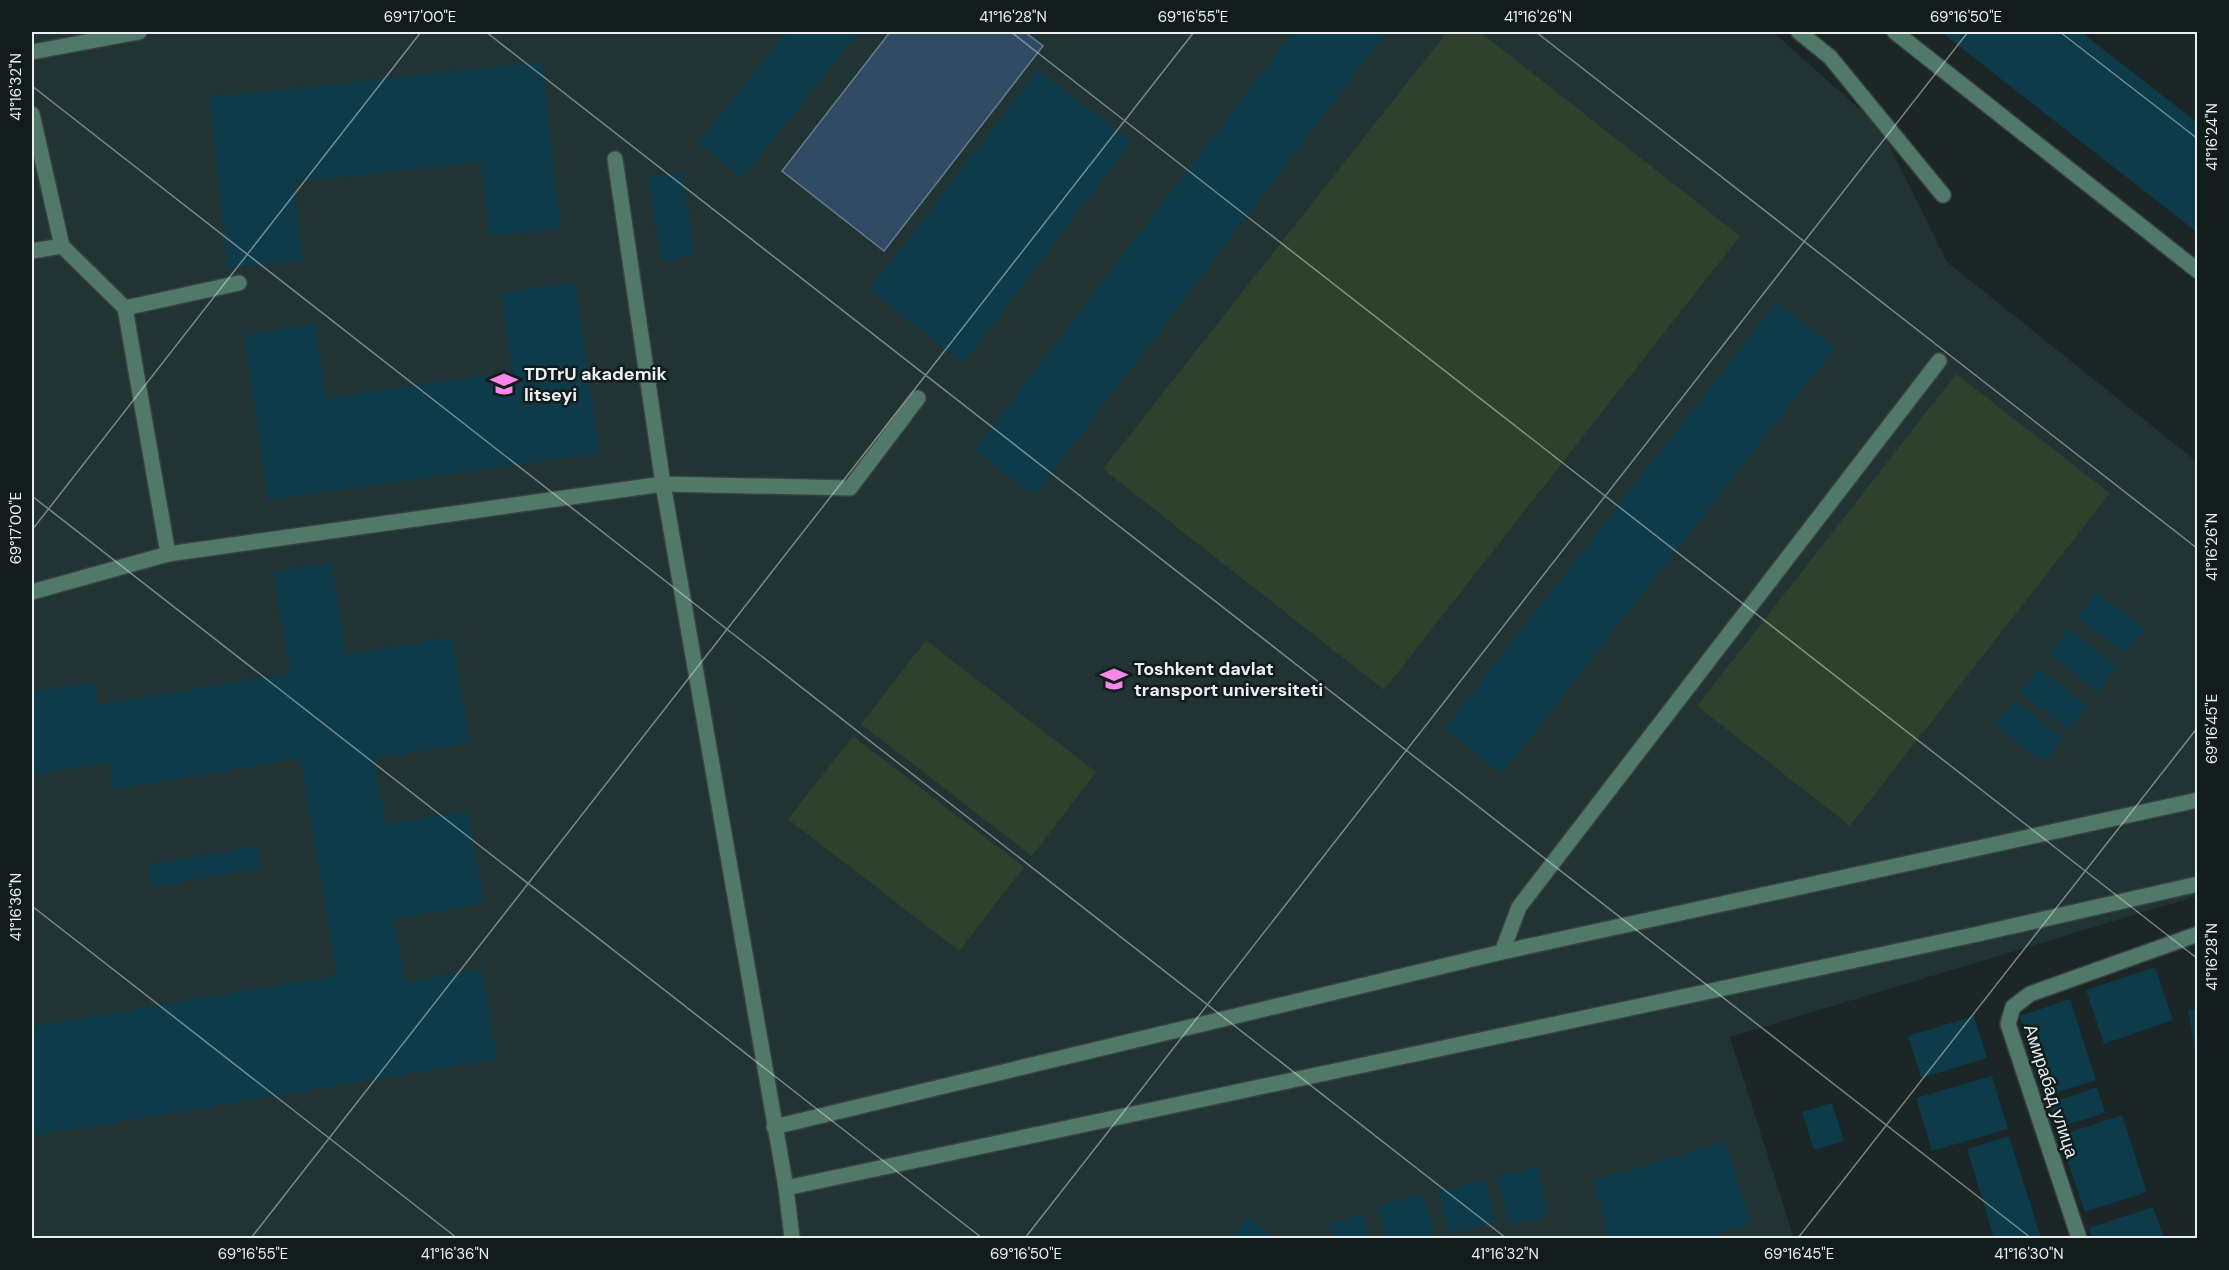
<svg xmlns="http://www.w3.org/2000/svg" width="2229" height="1270" font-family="'DM Sans',sans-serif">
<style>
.built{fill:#213333}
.green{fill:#2f412c}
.water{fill:#324b65;stroke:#697c8f;stroke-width:1.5}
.building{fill:#0d3b49}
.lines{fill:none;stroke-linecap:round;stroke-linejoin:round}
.minor-casing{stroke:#394242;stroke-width:18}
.minor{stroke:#507969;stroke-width:15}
.ticks{fill:none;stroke:#eaf0f0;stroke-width:1.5;stroke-opacity:0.45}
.labels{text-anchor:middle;stroke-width:5;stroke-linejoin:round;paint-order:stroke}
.poi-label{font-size:18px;font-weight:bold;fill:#eaf0f0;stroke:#131c1c;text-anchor:start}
.street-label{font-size:18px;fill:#eaf0f0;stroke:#131c1c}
.neatline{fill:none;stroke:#eaf0f0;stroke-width:2}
.ticks-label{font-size:15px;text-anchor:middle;fill:#eaf0f0}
</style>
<rect width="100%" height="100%" fill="#1c2626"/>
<path class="built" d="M32,32H1773L1881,128L1947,262L2197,462V896L1730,1037L1794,1238H32Z"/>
<g class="green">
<path d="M1447,32H1480L1740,236L1384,690L1103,469Z"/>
<path d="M1956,374L2110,493L1850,826L1697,706Z"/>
<path d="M926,640L1096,772L1032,856L861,724Z"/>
<path d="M853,736L1024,867L959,951L788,819Z"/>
</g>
<path class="water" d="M890,32H1025L1043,46L884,251L782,171Z"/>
<g class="building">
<path d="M787,32H859L742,178L698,143Z"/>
<path d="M1293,32H1387L1034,496L974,450Z"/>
<path d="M1941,32H2081L2198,123V233Z"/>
<path d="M542,62L561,229L489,236L481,162L294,182L303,260L228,268L209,97Z"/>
<path d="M1037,70L1132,141L963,363L869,290Z"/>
<path d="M682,172L695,255L661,261L648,177Z"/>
<path d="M575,282L600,453L268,500L244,334L315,324L326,398L512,371L501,293Z"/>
<path d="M1777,302L1835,347L1502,774L1444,729Z"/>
<path d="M331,562L346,654L452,637L470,743L374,759L386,824L468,811L484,904L394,919L405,982L482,969L497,1059L32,1136V1026L337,975L300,758L113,790L108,762L32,775V692L94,682L98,705L290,673L273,572Z"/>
<path d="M2096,592L2145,629L2126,654L2077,617Z"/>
<path d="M2068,629L2117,665L2098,691L2049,654Z"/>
<path d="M2039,668L2087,705L2069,730L2020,693Z"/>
<path d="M2014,700L2063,737L2044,762L1995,725Z"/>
<path d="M257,846L261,868L152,887L148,865Z"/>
<path d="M2155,967L2173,1020L2104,1044L2086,990Z"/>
<path d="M2070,999L2096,1080L2046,1096L2020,1016Z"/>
<path d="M2198,1009V1056H2196L2188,1010Z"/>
<path d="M1974,1016L1987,1058L1921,1078L1908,1036Z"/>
<path d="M1992,1076L2008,1129L1932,1151L1916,1098Z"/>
<path d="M2097,1087L2105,1113L2057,1128L2048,1104Z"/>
<path d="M1832,1103L1844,1141L1814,1150L1802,1112Z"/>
<path d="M2122,1115L2147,1192L2085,1212L2059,1136Z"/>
<path d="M2009,1136L2041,1238H1994L1967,1149Z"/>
<path d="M1725,1141L1751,1224L1701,1238H1610L1592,1181Z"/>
<path d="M1537,1167L1548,1216L1509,1224L1498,1176Z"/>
<path d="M1484,1179L1496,1222L1450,1234L1438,1192Z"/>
<path d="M1423,1193L1435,1235L1423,1238H1387L1378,1206Z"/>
<path d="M2153,1207L2164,1238H2092L2089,1228Z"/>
<path d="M1362,1213L1370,1238H1334L1329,1223Z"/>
<path d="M1249,1217L1274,1238H1230Z"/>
</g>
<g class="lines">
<defs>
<g id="minor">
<path d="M1799,32L1830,57L1943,195"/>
<path d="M1895,32L2198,271"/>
<path d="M32,52L139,32"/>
<path d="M32,114L62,246L125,308L168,554"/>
<path d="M615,159L663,484L786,1188L792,1238"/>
<path d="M32,251L62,246"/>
<path d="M125,308L239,283"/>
<path d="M32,592L168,554L663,484L850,488L918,398"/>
<path d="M1502,952L2198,800"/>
<path d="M774,1127L1502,952L1519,907L1939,361"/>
<path d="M786,1188L1978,934L2198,884"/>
<path d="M2079,1238L2008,1024L2013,1007L2030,994L2198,934"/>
</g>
</defs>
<use href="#minor" class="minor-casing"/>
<use href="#minor" class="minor"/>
</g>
<path class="ticks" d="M486,32L2031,1238M1011,32L2198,959M1536,32L2198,549M2060,32L2198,139M32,86L1506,1238M32,496L982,1238M32,530L421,32M32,906L457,1238M251,1238L1194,32M1025,1238L1968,32M1798,1238L2198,727"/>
<defs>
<symbol id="university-bare" viewBox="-9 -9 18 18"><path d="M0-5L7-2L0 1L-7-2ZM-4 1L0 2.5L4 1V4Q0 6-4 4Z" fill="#f987e9" stroke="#131c1c" stroke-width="2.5" paint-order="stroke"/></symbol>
</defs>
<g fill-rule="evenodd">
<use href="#university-bare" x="485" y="365" width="38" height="38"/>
<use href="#university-bare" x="1095" y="660" width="38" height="38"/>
</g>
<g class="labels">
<g class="poi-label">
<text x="524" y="380">TDTrU akademik<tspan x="524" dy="21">litseyi</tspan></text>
<text x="1134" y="675">Toshkent davlat<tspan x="1134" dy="21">transport universiteti</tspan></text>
</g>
<g class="street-label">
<text transform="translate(2051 1091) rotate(72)" y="6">Амирабад улица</text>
</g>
</g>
<rect width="2229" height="1270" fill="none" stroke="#131c1c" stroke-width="66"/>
<rect x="33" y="33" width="2163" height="1204" class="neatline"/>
<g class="ticks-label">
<text x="420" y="22">69°17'00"E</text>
<text x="1013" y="22">41°16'28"N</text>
<text x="1193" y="22">69°16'55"E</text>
<text x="1538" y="22">41°16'26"N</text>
<text x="1966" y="22">69°16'50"E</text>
<text transform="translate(16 87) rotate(-90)" y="5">41°16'32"N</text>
<text transform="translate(2212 137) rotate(-90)" y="5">41°16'24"N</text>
<text transform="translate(16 528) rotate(-90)" y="5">69°17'00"E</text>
<text transform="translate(2212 547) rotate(-90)" y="5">41°16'26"N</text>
<text transform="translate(2212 729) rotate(-90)" y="5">69°16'45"E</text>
<text transform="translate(16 907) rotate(-90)" y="5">41°16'36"N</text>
<text transform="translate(2212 957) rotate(-90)" y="5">41°16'28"N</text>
<text x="253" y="1259">69°16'55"E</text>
<text x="455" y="1259">41°16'36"N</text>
<text x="1026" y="1259">69°16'50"E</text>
<text x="1505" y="1259">41°16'32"N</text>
<text x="1799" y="1259">69°16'45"E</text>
<text x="2029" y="1259">41°16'30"N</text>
</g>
</svg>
